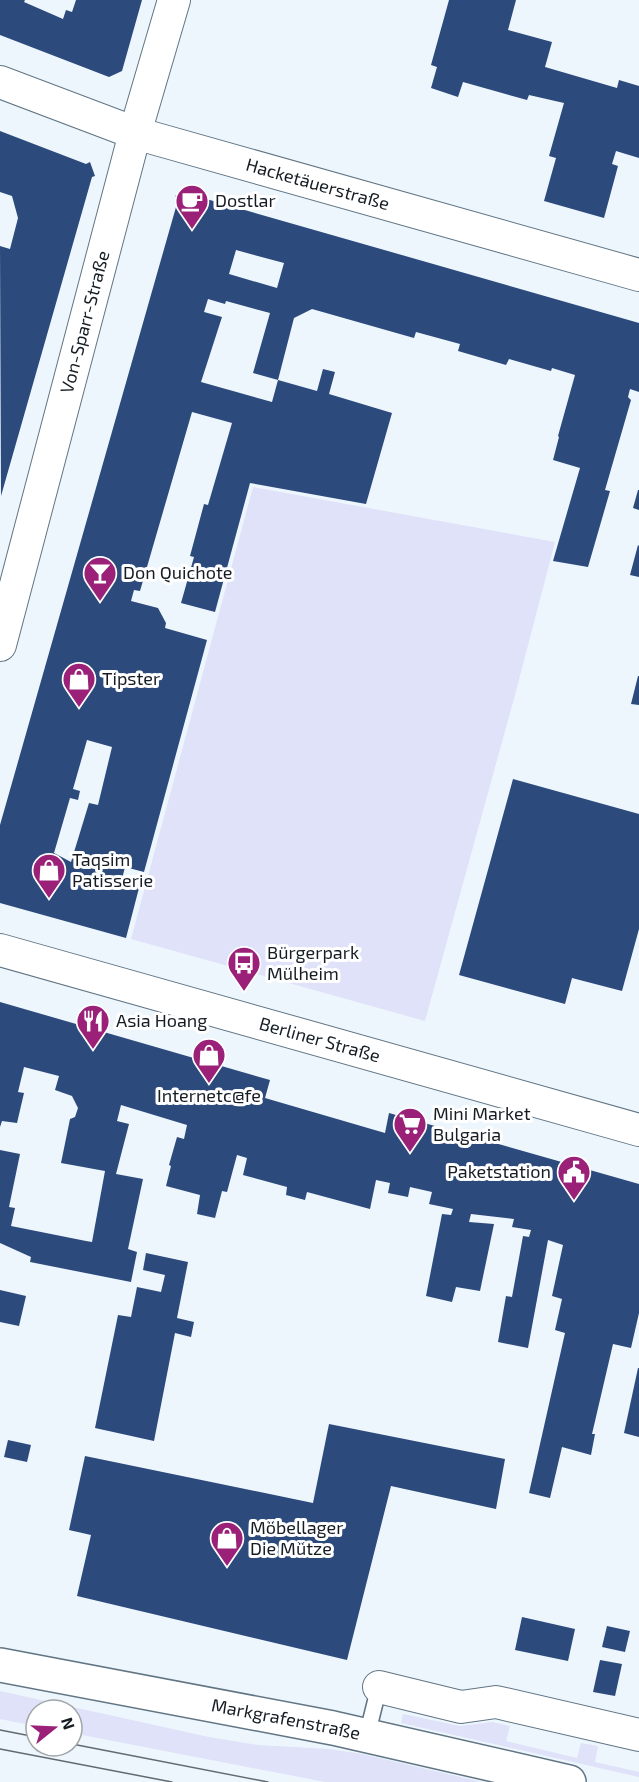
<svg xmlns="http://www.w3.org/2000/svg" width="639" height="1782" font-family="'Exo 2',sans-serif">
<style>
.green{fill:#dfe2f9}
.building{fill:#2c4a7c;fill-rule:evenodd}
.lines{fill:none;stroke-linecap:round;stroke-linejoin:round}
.service-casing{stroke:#617584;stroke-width:18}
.minor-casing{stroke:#617584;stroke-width:34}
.secondary-casing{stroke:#617584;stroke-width:36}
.service{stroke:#fff;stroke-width:15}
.minor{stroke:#fff;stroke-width:32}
.secondary{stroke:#fff;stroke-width:33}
.tram{stroke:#616a70;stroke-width:1.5}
.labels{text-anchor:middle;stroke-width:6;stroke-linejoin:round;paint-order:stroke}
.street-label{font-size:18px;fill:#151d23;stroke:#fff}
.poi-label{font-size:18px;fill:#151d23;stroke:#fff;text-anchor:start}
</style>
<rect width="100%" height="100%" fill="#edf6fd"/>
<g class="green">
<path d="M253,487L555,542L515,695L425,1021L131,939Z"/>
<path d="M0,1691L209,1737L258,1745L329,1749L362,1754L482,1782H325L72,1733V1710H36V1726L0,1719Z"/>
<path d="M403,1714L460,1726L492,1722L510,1726L506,1741L577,1758L581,1743L598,1746L595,1762L639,1772V1777L401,1723Z"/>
</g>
<g class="building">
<path d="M0,0H25L24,2L63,19L66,10L72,12L76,0H142L122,71L109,77L0,35Z"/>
<path d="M449,0H516L508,30L552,42L545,67L617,88L619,80L639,86V158L616,151L612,164L618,166L604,218L544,201L556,158L549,156L564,103L529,95L527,100L463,82L458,97L431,88L437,67L431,65Z"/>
<path d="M0,131L86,164L90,162L95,176L92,177L1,496L0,246L10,249L18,218L12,196L0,192Z"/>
<path d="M186,190L189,194L639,323V392L630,389L628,397L631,400L605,490L610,491L588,567L553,561L580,468L553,460L559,437L558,436L575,375L552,368L551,371L509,359L506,365L458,351L460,344L416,332L414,338L312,309L294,318L278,380L253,373L270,313L226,301L225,304L208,299L204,312L222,317L201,382L272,402L278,380L317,391L323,369L335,372L329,394L392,413L366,504L250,483L215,612L181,603L194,557L190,556L204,504L208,505L232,423L192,412L140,591L134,590L131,601L158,608L166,623L165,628L207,640L144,872L125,867L121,883L139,888L126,938L0,903V825L178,200L175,196ZM236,250L284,263L277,288L229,274ZM87,740L112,747L98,805L89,803L71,862L54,853L70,798L78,800L80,791L73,789Z"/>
<path d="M638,490H639V510L633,508Z"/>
<path d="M638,545L639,546V577L630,575Z"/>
<path d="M638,676H639V705L631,704Z"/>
<path d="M513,779L639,814V929L622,991L572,978L565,1004L459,975Z"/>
<path d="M0,1002L270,1080L265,1098L385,1133L389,1113L639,1184V1313L631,1348L613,1344L592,1434H595L591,1455L562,1447L550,1498L529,1493L565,1333L555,1330L562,1299L552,1296L563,1245L548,1240L528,1348L498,1342L506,1296L512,1297L523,1236L529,1237L531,1230L512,1227L514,1219L471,1214L469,1222L494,1224L480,1291L456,1287L452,1302L426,1296L442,1214L451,1215L453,1209L429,1204L432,1192L410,1187L408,1197L388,1193L390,1183L376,1180L370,1209L307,1192L305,1200L286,1195L287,1187L243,1175L247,1158L237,1155L227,1192L222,1191L215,1218L197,1214L200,1195L166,1186L171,1166L169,1165L177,1137L184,1139L187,1125L121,1105L117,1121L129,1124L116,1174L143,1179L128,1249L137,1252L131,1282L30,1262L31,1257L0,1243V1150L20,1154L9,1207L15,1208L11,1226L86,1241L92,1242L105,1171L61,1163L70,1119L75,1117L78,1108L72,1096L55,1090L59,1076L24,1067L18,1092L24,1093L17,1123L2,1121L0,1127Z"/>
<path d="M146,1253L188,1262L177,1318L194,1322L191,1337L175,1333L154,1441L95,1428L118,1315L131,1317L137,1287L161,1292L165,1275L143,1270Z"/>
<path d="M0,1290L26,1296L19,1326L0,1322Z"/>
<path d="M638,1368H639V1437L624,1433Z"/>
<path d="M329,1424L505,1459L496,1509L391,1486L347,1660L77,1596L91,1535L69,1530L85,1456L313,1503Z"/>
<path d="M8,1440L31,1445L27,1462L4,1457Z"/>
<path d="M522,1617L575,1629L568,1661L515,1650Z"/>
<path d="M607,1626L630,1631L625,1652L602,1647Z"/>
<path d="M600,1660L622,1664L615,1696L593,1692Z"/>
</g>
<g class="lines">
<defs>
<path id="service" d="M367,1735L379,1687"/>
<g id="minor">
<path id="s1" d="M0,82L135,133L639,275"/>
<path id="s2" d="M0,645L135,133L174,0"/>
<path id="s3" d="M0,950L639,1130"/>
<path d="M379,1687L461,1707L496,1702L639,1735"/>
</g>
<g id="secondary">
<path id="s4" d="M0,1665L333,1728L569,1782"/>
</g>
</defs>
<use href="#service" class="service-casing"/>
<use href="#minor" class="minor-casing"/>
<use href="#secondary" class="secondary-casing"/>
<use href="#service" class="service"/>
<use href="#minor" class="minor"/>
<use href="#secondary" class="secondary"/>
<g class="tram">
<path d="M0,1730L36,1737"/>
<path d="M72,1744L268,1782"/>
<path d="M0,1749L172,1782"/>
</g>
</g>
<defs>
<symbol id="cafe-pin" viewBox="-11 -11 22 30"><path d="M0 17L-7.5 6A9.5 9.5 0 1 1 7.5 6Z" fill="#9a2078" stroke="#fff"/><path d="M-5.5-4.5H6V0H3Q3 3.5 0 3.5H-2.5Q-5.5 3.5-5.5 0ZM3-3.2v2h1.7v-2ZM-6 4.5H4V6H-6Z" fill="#fff"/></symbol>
<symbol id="bar-pin" viewBox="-11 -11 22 30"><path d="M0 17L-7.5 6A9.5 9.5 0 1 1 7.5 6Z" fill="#9a2078" stroke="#fff"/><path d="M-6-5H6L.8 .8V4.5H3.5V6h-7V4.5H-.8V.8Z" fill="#fff"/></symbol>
<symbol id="shop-pin" viewBox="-11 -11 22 30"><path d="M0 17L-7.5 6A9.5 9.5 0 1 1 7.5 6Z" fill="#9a2078" stroke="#fff"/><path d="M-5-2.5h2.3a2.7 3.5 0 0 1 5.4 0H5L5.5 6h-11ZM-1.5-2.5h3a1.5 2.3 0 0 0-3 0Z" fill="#fff"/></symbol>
<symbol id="bus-pin" viewBox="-11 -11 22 30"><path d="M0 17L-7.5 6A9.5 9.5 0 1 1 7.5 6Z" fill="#9a2078" stroke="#fff"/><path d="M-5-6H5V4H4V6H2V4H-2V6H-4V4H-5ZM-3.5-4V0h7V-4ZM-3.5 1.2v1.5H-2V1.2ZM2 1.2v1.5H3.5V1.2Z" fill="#fff"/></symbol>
<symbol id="restaurant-pin" viewBox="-11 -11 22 30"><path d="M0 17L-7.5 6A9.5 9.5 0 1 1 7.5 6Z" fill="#9a2078" stroke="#fff"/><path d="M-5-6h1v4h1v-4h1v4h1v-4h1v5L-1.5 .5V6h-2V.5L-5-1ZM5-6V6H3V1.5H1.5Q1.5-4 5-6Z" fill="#fff"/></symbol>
<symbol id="supermarket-pin" viewBox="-11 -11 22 30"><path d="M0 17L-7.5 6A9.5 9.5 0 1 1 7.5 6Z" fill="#9a2078" stroke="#fff"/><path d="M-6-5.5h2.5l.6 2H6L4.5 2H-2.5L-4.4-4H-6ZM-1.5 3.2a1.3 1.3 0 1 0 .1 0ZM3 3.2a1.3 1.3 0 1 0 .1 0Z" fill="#fff"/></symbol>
<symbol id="civic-pin" viewBox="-11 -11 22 30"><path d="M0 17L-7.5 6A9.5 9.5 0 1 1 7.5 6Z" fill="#9a2078" stroke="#fff"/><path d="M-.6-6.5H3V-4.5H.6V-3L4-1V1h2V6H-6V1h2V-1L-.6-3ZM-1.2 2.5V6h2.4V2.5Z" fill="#fff"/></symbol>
</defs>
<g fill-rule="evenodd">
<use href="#cafe-pin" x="173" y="182" width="38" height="52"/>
<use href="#bar-pin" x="81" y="554" width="38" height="52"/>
<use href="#shop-pin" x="60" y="660" width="38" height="52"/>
<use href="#shop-pin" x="30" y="851" width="38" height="52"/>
<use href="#bus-pin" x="225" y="944" width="38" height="52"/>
<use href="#restaurant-pin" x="74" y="1002" width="38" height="52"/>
<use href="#shop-pin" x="190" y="1036" width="38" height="52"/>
<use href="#supermarket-pin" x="391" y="1105" width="38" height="52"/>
<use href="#civic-pin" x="555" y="1153" width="38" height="52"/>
<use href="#shop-pin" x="208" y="1519" width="38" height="52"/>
</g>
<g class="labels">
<g class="street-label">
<text dy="6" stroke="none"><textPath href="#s1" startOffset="334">Hacketäuerstraße</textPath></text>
<text dy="6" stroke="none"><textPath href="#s2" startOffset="334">Von-Sparr-Straße</textPath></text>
<text dy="6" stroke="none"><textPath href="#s3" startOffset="332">Berliner Straße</textPath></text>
<text dy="6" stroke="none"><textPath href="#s4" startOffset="291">Markgrafenstraße</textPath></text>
</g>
<g class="poi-label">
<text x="215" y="207">Dostlar</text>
<text x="123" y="579">Don Quichote</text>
<text x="102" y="685">Tipster</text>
<text x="72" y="866">Taqsim<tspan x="72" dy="21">Patisserie</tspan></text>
<text x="267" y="959">Bürgerpark<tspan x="267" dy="21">Mülheim</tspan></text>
<text x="116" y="1027">Asia Hoang</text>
<text x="209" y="1102" text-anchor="middle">Internetc@fe</text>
<text x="433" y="1120">Mini Market<tspan x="433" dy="21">Bulgaria</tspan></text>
<text x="551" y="1178" text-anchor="end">Paketstation</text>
<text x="250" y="1534">Möbellager<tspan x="250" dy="21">Die Mütze</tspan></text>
</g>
</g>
<g transform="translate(54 1728) rotate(72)"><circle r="28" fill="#ffffff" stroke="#a1a5a7" stroke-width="1.5"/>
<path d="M0-4.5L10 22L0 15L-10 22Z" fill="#9a2078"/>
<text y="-9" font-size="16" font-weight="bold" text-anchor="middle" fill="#151d23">N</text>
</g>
</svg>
